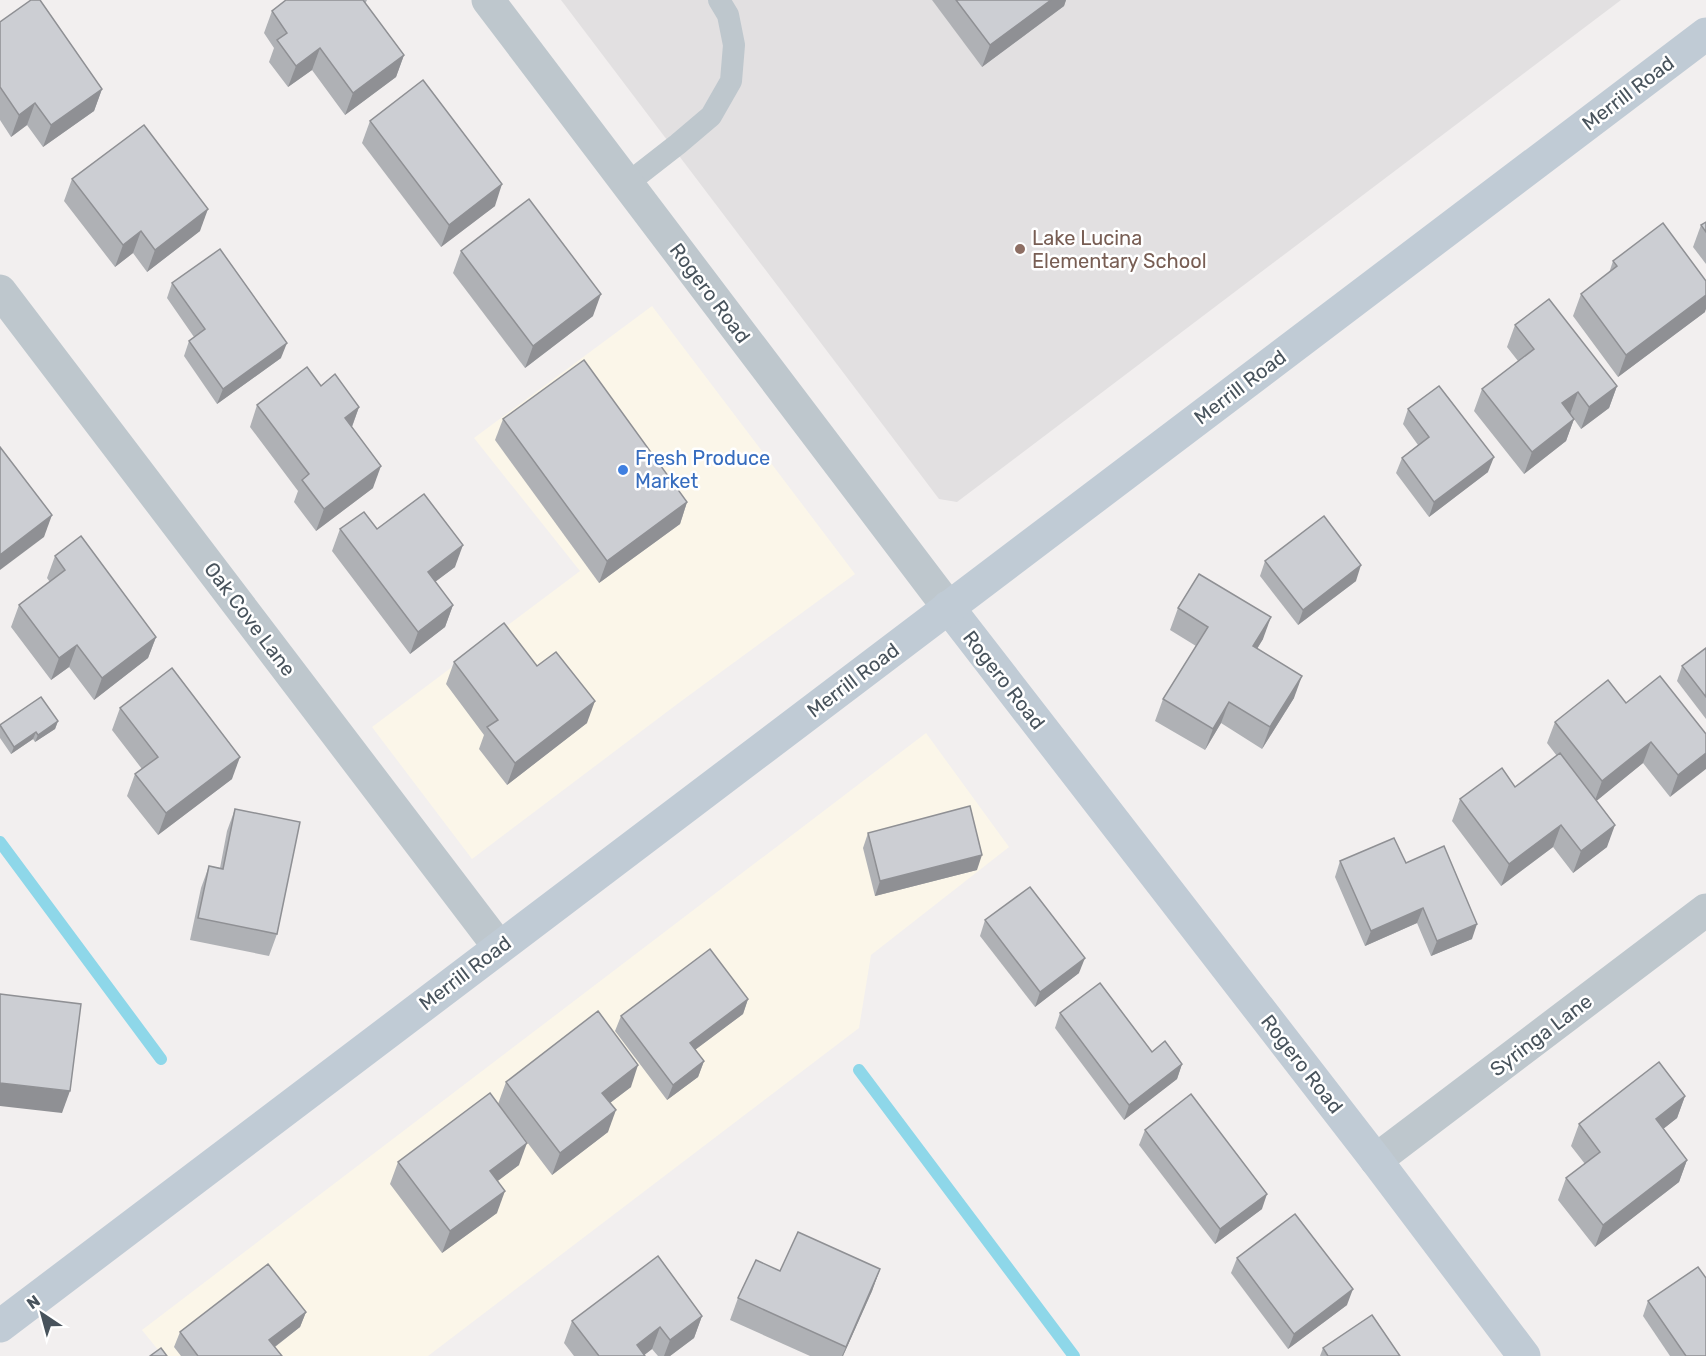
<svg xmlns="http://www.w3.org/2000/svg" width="1706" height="1356" font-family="Rubik,sans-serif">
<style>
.commercial{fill:#fbf6e9}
.education{fill:#e2e0e1}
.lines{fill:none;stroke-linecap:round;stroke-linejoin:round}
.stream{stroke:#8ed7e9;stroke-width:12}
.service{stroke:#bec7cd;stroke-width:22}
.minor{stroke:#bec7cd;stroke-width:33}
.tertiary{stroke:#bec7cd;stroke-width:33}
.secondary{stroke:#c0cbd5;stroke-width:33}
.wall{fill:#afb1b5}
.shaded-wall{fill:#8f9094}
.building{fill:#ccced3;stroke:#8f9094;stroke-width:1.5}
.education-dot{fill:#8d6e63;stroke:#fff;stroke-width:2}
.shop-dot{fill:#3f7fe0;stroke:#fff;stroke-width:2}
.labels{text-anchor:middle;stroke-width:5;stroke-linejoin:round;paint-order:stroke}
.street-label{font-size:20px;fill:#48535c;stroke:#fff}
.education-label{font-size:20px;fill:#785e54;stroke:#fff;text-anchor:start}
.shop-label{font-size:20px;fill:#366cbe;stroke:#fff;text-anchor:start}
</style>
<rect width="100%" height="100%" fill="#f2efef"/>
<g class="commercial">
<path d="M652,306L855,574L680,702L472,859L372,727L580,571L474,438Z"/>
<path d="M926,733L1009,847L871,955L859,1028L428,1356H163L142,1330Z"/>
</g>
<path class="education" d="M561,0H1621L957,502L939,499Z"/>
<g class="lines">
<g class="stream">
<path d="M0,842L161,1059"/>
<path d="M859,1070L1074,1356"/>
</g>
<path class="service" d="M628,183L678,144L711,116L731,81L734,45L728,15L719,0"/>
<g class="minor">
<path d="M0,291L499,947"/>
<path d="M1376,1160L1706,910"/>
</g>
<path class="tertiary" d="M488,0L948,607"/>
<g class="secondary">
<path d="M948,607L1376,1160L1524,1356"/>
<path d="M0,1326L1706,34"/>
</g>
</g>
<g class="wall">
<path d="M286,0H367L365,4L404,55L396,77L345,115L312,70L288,87L269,62L274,48L264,33L272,11Z"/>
<path d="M932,0H1066L1064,6L982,67Z"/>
<path d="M0,22L102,89L94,111L43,147L27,125L11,137L0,120Z"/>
<path d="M370,121L495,206L441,247L362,143Z"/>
<path d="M72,179L200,231L147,272L133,253L115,267L64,201Z"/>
<path d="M1706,222V264L1693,247L1701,225Z"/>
<path d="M461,251L593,316L525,368L453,273Z"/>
<path d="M1613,261L1705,312L1618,377L1573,316L1581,294L1609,273Z"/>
<path d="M172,283L281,358L217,404L184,356L189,341L194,337L167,298Z"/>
<path d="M1515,325L1617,386L1609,408L1581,429L1574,419L1566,441L1524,474L1474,411L1482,389L1518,361L1507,347Z"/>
<path d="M321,386L359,407L352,427L373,488L316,531L294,502L298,491L250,427L257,405Z"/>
<path d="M1408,409L1488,472L1429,517L1396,473L1402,458L1418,445L1403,424Z"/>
<path d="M503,419L687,502L680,524L599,583L495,440Z"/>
<path d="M340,529H377L455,567L435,582L453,605L445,627L410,654L332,551Z"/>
<path d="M55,556L156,637L148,658L94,700L69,667L51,680L11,627L19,605L50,582L47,578Z"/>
<path d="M1265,561L1356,581L1298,625L1260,576Z"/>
<path d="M1178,608L1263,639L1257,649L1294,698L1262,749L1221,723L1205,750L1155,721L1163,699L1196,646L1170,630Z"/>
<path d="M1706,648V719L1677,681L1682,666Z"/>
<path d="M454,662L537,666L587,723L507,785L479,749L484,735L446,684Z"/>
<path d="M1626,703L1706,734L1670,797L1643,763L1596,801L1607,847L1573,873L1553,847L1501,886L1452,821L1460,799L1515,787L1557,756L1547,743L1555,722Z"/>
<path d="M120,708L232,779L158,835L127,796L135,774L142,769L112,730Z"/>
<path d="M58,721L55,729L35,742L33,739L11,754L0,738V725Z"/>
<path d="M235,809L277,934L269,956L190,940L201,888L209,866L220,868L227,831Z"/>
<path d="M868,833L977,870L875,896L863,848Z"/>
<path d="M1340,861L1406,863L1472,939L1431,956L1417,923L1365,946L1335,877Z"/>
<path d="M985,920L1079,973L1035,1007L980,936Z"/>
<path d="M748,999L743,1014L695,1050L704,1061L698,1077L667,1100L615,1031L621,1016Z"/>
<path d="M1060,1013L1182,1064L1177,1079L1124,1120L1055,1028Z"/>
<path d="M506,1082L631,1087L610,1103L608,1132L552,1175L502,1109L519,1165L497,1181V1213L442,1253L390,1184L398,1162L498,1104Z"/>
<path d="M1685,1096L1677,1118L1663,1129L1687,1160L1679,1182L1595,1247L1558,1200L1566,1178L1585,1164L1571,1146L1579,1124Z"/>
<path d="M1145,1130L1262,1209L1215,1244L1139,1145Z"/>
<path d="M1237,1258L1347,1305L1288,1349L1231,1273Z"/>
<path d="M880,1269L872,1291L843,1356H810L730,1320L738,1298L780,1271Z"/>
<path d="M1648,1301L1706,1356H1670L1643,1316Z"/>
<path d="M306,1312L300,1327L275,1347L282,1356H181L174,1347L180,1332Z"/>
<path d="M702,1316L694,1338L670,1356H658L652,1349L644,1355L645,1356H574L564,1343L572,1321Z"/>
<path d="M1323,1348L1400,1356H1320Z"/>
</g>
<g class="shaded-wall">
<path d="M1051,0H1066L1064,6L982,67L990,45Z"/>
<path d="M320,48L312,70L288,87L296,66Z"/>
<path d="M404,55L396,77L345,115L353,93Z"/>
<path d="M102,89L94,111L43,147L51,125Z"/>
<path d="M35,103L27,125L11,137L19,115Z"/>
<path d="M502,184L495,206L441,247L449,225Z"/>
<path d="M208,209L200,231L147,272L155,250Z"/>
<path d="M141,231L133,253L115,267L123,245Z"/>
<path d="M601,294L593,316L525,368L533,346Z"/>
<path d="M1706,295V309L1705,312L1618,377L1626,355Z"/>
<path d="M287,343L281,358L217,404L223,389Z"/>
<path d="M1617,386L1609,408L1581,429L1589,407Z"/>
<path d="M1578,392L1570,414L1562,403Z"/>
<path d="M359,407L351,429L345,418Z"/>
<path d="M1574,419L1566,441L1524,474L1532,452Z"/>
<path d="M1494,457L1488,472L1429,517L1434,502Z"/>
<path d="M381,466L373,488L316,531L324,509Z"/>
<path d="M687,502L680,524L599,583L607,561Z"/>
<path d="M52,515L44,537L0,570V555Z"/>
<path d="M463,545L455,567L420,593L428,572Z"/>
<path d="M1361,565L1356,581L1298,625L1303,610Z"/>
<path d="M453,605L445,627L410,654L418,632Z"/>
<path d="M1271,617L1263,639L1245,668L1253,646Z"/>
<path d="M156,637L148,658L94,700L102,678Z"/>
<path d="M77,645L69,667L51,680L59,658Z"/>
<path d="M1302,676L1294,698L1262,749L1270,727Z"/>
<path d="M595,701L587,723L507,785L515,763Z"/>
<path d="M1229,702L1221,723L1205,750L1213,729Z"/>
<path d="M58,721L55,729L35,742L38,735Z"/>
<path d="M36,732L33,739L11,754L14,747Z"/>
<path d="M1651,742L1643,763L1594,803L1602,781Z"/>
<path d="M1706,753V769L1670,797L1678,775Z"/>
<path d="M240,757L232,779L158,835L166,813Z"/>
<path d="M1561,825L1553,847L1501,886L1509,864Z"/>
<path d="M1615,825L1607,847L1573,873L1581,851Z"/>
<path d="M982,855L977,870L875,896L880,881Z"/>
<path d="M1423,908L1417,923L1365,946L1371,931Z"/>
<path d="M1477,924L1472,939L1431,956L1437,941Z"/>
<path d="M1085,958L1079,973L1035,1007L1040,992Z"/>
<path d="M748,999L743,1014L684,1058L690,1043Z"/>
<path d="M704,1061L698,1077L667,1100L673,1085Z"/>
<path d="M1182,1064L1177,1079L1124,1120L1129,1105Z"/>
<path d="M638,1065L631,1087L594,1115L602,1093Z"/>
<path d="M0,1083L70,1091L62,1113L0,1106Z"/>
<path d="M1685,1096L1677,1118L1648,1141L1656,1119Z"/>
<path d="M616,1110L608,1132L552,1175L560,1153Z"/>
<path d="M527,1143L519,1165L482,1193L490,1171Z"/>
<path d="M1687,1160L1679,1182L1595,1247L1603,1225Z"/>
<path d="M505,1191L497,1213L442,1253L450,1231Z"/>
<path d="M1267,1194L1262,1209L1215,1244L1220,1229Z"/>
<path d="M880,1269L872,1291L843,1356H842Z"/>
<path d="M1353,1289L1347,1305L1288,1349L1294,1334Z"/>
<path d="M306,1312L300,1327L264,1355L269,1340Z"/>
<path d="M702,1316L694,1338L670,1356H664L670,1340Z"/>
<path d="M660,1327L652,1349L643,1356L637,1345Z"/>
</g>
<g class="building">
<path d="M31,0H40L102,89L51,125L35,103L19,115L0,87V22Z"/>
<path d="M286,0H363L404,55L353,93L320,48L296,66L277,40L287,33L272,11Z"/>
<path d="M956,0H1051L990,45Z"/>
<path d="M423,80L502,184L449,225L370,121Z"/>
<path d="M144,125L208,209L155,250L141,231L123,245L72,179Z"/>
<path d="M529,199L601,294L533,346L461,251Z"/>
<path d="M1706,222V232L1701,225Z"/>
<path d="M1663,223L1706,281V295L1626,355L1581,294L1617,266L1613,261Z"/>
<path d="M220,249L287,343L223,389L189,341L205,329L172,283Z"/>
<path d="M1549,299L1617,386L1589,407L1578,392L1562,403L1574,419L1532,452L1482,389L1534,349L1515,325Z"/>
<path d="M584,360L687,502L607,561L503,419Z"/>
<path d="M307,367L321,386L335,374L359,407L345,418L381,466L324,509L302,480L309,474L257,405Z"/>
<path d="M1439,386L1494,457L1434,502L1402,458L1429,437L1408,409Z"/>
<path d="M0,447L52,515L0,555Z"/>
<path d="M424,494L463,545L428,572L453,605L418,632L340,529L364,512L377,529Z"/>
<path d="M1324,516L1361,565L1303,610L1265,561Z"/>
<path d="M81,536L156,637L102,678L77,645L59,658L19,605L65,570L55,556Z"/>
<path d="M1199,574L1271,617L1253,646L1302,676L1270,727L1229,702L1213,729L1163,699L1208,627L1178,608Z"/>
<path d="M504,623L537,666L556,652L595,701L515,763L487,727L498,720L454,662Z"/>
<path d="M1706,648V697L1682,666Z"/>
<path d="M172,668L240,757L166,813L135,774L158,757L120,708Z"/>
<path d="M1660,676L1706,734V753L1678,775L1651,742L1602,781L1555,722L1608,680L1626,703Z"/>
<path d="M41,697L58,721L38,735L36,732L14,747L0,725Z"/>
<path d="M1560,753L1615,825L1581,851L1561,825L1509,864L1460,799L1502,768L1515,787Z"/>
<path d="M970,806L982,855L880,881L868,833Z"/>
<path d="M235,809L300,822L277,934L198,918L209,866L223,869Z"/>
<path d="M1394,838L1406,863L1444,846L1477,924L1437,941L1423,908L1371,931L1340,861Z"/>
<path d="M1030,887L1085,958L1040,992L985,920Z"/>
<path d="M710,949L748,999L690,1043L704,1061L673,1085L621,1016Z"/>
<path d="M1100,983L1152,1052L1165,1041L1182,1064L1129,1105L1060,1013Z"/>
<path d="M0,994L81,1004L70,1091L0,1083Z"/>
<path d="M598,1011L638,1065L602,1093L616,1110L560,1153L506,1082Z"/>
<path d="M1659,1062L1685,1096L1656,1119L1687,1160L1603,1225L1566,1178L1600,1152L1579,1124Z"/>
<path d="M490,1093L527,1143L490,1171L505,1191L450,1231L398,1162Z"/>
<path d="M1191,1094L1267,1194L1220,1229L1145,1130Z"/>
<path d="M1295,1214L1353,1289L1294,1334L1237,1258Z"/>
<path d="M798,1232L880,1269L846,1347L738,1298L756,1260L780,1271Z"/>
<path d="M658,1256L702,1316L670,1340L660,1327L637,1345L645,1356H599L572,1321Z"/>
<path d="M268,1264L306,1312L269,1340L282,1356H198L180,1332Z"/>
<path d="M1698,1267L1706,1278V1356H1686L1648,1301Z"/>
<path d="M1372,1315L1400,1356H1328L1323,1348Z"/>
<path d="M161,1348L167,1356H150Z"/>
</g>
<circle class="education-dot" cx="1020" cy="249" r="6"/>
<circle class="shop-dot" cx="623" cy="470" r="6"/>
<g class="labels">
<g class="street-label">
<text transform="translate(1628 93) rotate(-37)" y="7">Merrill Road</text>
<text transform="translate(710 293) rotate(53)" y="7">Rogero Road</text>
<text transform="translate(1240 387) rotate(-37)" y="7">Merrill Road</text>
<text transform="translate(250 619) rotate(53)" y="7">Oak Cove Lane</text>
<text transform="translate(853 680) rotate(-37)" y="7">Merrill Road</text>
<text transform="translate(1004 680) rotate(52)" y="7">Rogero Road</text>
<text transform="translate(465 973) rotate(-37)" y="7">Merrill Road</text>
<text transform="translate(1541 1035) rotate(-37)" y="7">Syringa Lane</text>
<text transform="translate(1302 1064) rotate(52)" y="7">Rogero Road</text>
</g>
<g class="education-label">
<text x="1032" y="245">Lake Lucina<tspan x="1032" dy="23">Elementary School</tspan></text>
</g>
<g class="shop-label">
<text x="635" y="465">Fresh Produce<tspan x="635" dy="23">Market</tspan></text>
</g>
</g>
<g transform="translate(42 1314) rotate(324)" stroke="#ffffff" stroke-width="4.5" paint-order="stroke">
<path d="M0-4.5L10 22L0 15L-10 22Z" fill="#48535c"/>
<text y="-9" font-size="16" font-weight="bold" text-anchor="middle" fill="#48535c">N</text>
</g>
</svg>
